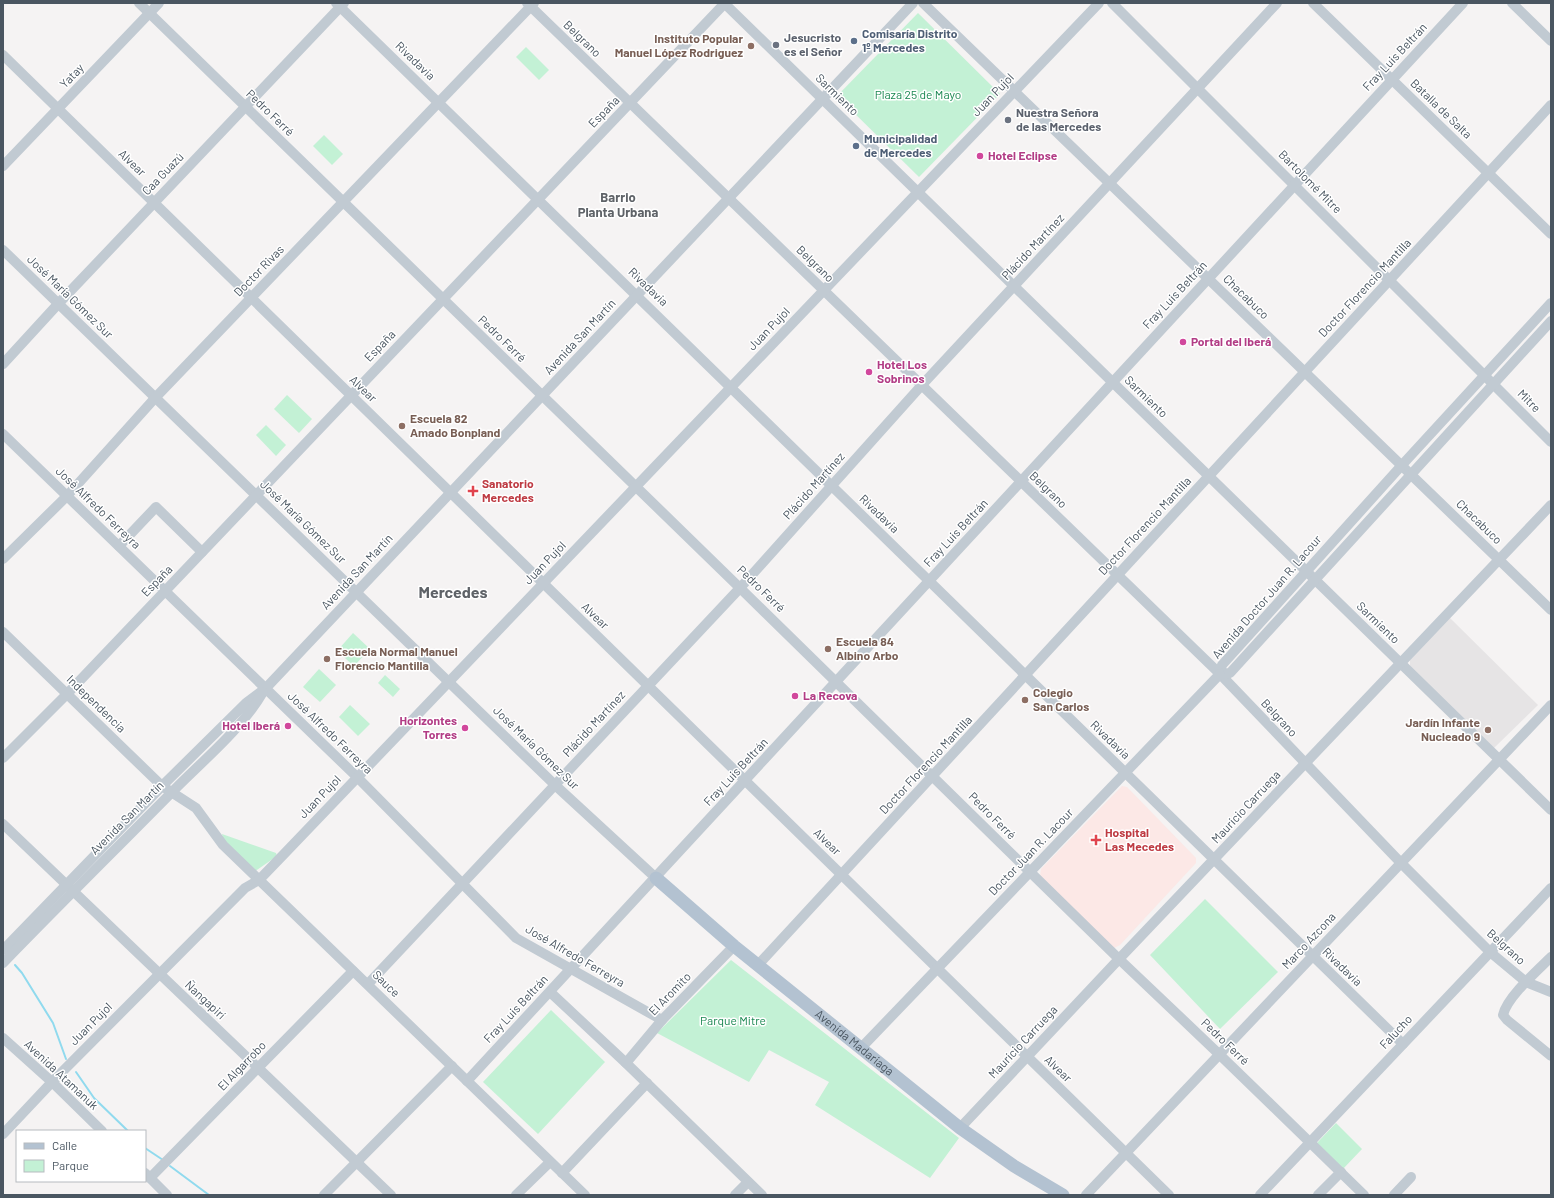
<svg xmlns="http://www.w3.org/2000/svg" width="1554" height="1198" font-family="Barlow,sans-serif">
<style>
.education{fill:#e6e4e5}
.medical{fill:#fce8e6}
.green{fill:#c3f1d5}
.lines{fill:none;stroke-linecap:round;stroke-linejoin:round}
.stream{stroke:#90daee;stroke-width:2}
.minor{stroke:#c1cad2;stroke-width:10}
.major{stroke:#b3c2d1;stroke-width:13}
.service-dot{fill:#5c6f8a;stroke:#fff;stroke-width:1.5}
.worship-dot{fill:#6b7280;stroke:#fff;stroke-width:1.5}
.education-dot{fill:#8d6e63;stroke:#fff;stroke-width:1.5}
.hotel-dot{fill:#d1479c;stroke:#fff;stroke-width:1.5}
.health-dot{fill:#e0444e;stroke:#fff;stroke-width:1.5}
.labels{text-anchor:middle;stroke-width:3;stroke-linejoin:round;paint-order:stroke}
.service-label{font-size:12px;font-weight:bold;fill:#4e5e75;stroke:#fff;text-anchor:start}
.worship-label{font-size:12px;font-weight:bold;fill:#5b616d;stroke:#fff;text-anchor:start}
.street-label{font-size:12px;fill:#4a5661;stroke:#fff}
.education-label{font-size:12px;font-weight:bold;fill:#785e54;stroke:#fff;text-anchor:start}
.park-label{font-size:12px;fill:#17864f;stroke:#fff}
.hotel-label{font-size:12px;font-weight:bold;fill:#b23c85;stroke:#fff;text-anchor:start}
.health-label{font-size:12px;font-weight:bold;fill:#be3a42;stroke:#fff;text-anchor:start}
.neighbourhood-label{font-size:13px;font-weight:bold;fill:#5f6368;stroke:#fff}
.district-label{font-size:16px;font-weight:bold;fill:#5f6368;stroke:#fff}
</style>
<rect width="100%" height="100%" fill="#f5f3f3"/>
<path class="education" d="M1449,617L1538,705L1494,748L1410,667V660Z"/>
<path class="medical" d="M1122,786L1127,787L1196,858V863L1120,945L1114,948L1040,876L1041,869Z"/>
<g class="green">
<path d="M918,13L1000,94L919,177L837,96Z"/>
<path d="M526,47L549,70L539,80L516,57Z"/>
<path d="M324,135L343,154L332,165L313,146Z"/>
<path d="M287,395L312,419L299,433L274,409Z"/>
<path d="M266,425L286,445L276,456L256,435Z"/>
<path d="M353,633L370,649L354,666L337,651Z"/>
<path d="M319,669L336,685L320,702L303,687Z"/>
<path d="M385,675L400,689L393,697L378,683Z"/>
<path d="M350,705L370,724L358,736L339,717Z"/>
<path d="M222,834L276,853L277,856L254,872L224,845Z"/>
<path d="M1205,899L1278,972L1220,1029L1150,955Z"/>
<path d="M731,960L959,1138L930,1178L815,1105L829,1082L769,1050L749,1082L657,1033Z"/>
<path d="M551,1010L605,1062L538,1134L483,1082Z"/>
<path d="M1336,1123L1362,1149L1342,1170L1316,1144Z"/>
</g>
<g class="lines">
<g class="stream">
<path d="M15,965L22,973L53,1023L66,1059"/>
<path d="M76,1072L94,1098L128,1131"/>
<path d="M145,1148L163,1160"/>
<path d="M170,1166L209,1195"/>
</g>
<g class="minor">
<path d="M139,3L740,588L1119,959L1219,1054L1364,1195"/>
<path d="M336,3C693,349 1047,697 1403,1044"/>
<path d="M527,3L1220,674L1401,863L1490,952L1526,982L1551,992"/>
<path d="M724,3L1551,810"/>
<path d="M923,3L1551,610"/>
<path d="M1112,3L1551,442"/>
<path d="M1313,3L1551,234"/>
<path d="M1512,3L1551,41"/>
<path d="M3,55L1169,1195"/>
<path d="M3,166L159,3"/>
<path d="M3,250L555,785L656,878"/>
<path d="M3,364L58,304L344,3"/>
<path d="M3,434L357,777L516,938L662,1020"/>
<path d="M119,546L156,507L202,552"/>
<path d="M3,559L67,496L155,398L534,3"/>
<path d="M3,632L162,786L196,808L223,845L585,1195"/>
<path d="M1220,674L1222,665L1402,465L1551,303"/>
<path d="M1220,674L1230,673L1551,321"/>
<path d="M3,758L67,694L725,3"/>
<path d="M3,824L391,1195"/>
<path d="M3,950L162,786L246,703L266,688L913,3"/>
<path d="M1551,957C1538,970 1507,997 1503,1015L1507,1020L1551,1056"/>
<path d="M3,963C61,903 120,845 178,786C206,758 243,727 263,692"/>
<path d="M758,965L1551,105"/>
<path d="M368,984L740,588L921,386L1277,3"/>
<path d="M550,992L626,1063L762,1195"/>
<path d="M3,1038L52,1082L102,1131"/>
<path d="M861,1048L1220,674"/>
<path d="M626,1063L662,1020L734,946"/>
<path d="M467,1081L1463,3"/>
<path d="M960,1128L1119,959L1551,505"/>
<path d="M3,1134L52,1082L245,888L259,880L285,853L1099,3"/>
<path d="M145,1173L167,1195"/>
<path d="M562,1173L647,1083"/>
<path d="M150,1178L353,971"/>
<path d="M324,1195L452,1066"/>
<path d="M516,1195L550,1162"/>
<path d="M735,1195L748,1182"/>
<path d="M1086,1195L1551,705"/>
<path d="M1260,1195L1551,888"/>
<path d="M1318,1195L1341,1172"/>
<path d="M1394,1195L1411,1177"/>
</g>
<path class="major" id="s1" d="M656,878L734,946L960,1128L1014,1166L1063,1195"/>
</g>
<g class="service-dot">
<circle cx="854" cy="41" r="4"/>
<circle cx="856" cy="146" r="4"/>
</g>
<g class="worship-dot">
<circle cx="776" cy="45" r="4"/>
<circle cx="1008" cy="120" r="4"/>
</g>
<g class="education-dot">
<circle cx="751" cy="46" r="4"/>
<circle cx="402" cy="426" r="4"/>
<circle cx="828" cy="649" r="4"/>
<circle cx="327" cy="659" r="4"/>
<circle cx="1025" cy="700" r="4"/>
<circle cx="1488" cy="730" r="4"/>
</g>
<g class="hotel-dot">
<circle cx="980" cy="156" r="4"/>
<circle cx="1183" cy="342" r="4"/>
<circle cx="869" cy="372" r="4"/>
<circle cx="795" cy="696" r="4"/>
<circle cx="288" cy="726" r="4"/>
<circle cx="465" cy="728" r="4"/>
</g>
<g class="health-dot">
<path d="M471 485h4v4h4v4h-4v4h-4v-4h-4v-4h4z"/>
<path d="M1094 834h4v4h4v4h-4v4h-4v-4h-4v-4h4z"/>
</g>
<g class="labels">
<g class="service-label">
<text x="862" y="38">Comisaría Distrito<tspan x="862" dy="14">1º Mercedes</tspan></text>
<text x="864" y="143">Municipalidad<tspan x="864" dy="14">de Mercedes</tspan></text>
</g>
<g class="worship-label">
<text x="784" y="42">Jesucristo<tspan x="784" dy="14">es el Señor</tspan></text>
<text x="1016" y="117">Nuestra Señora<tspan x="1016" dy="14">de las Mercedes</tspan></text>
</g>
<g class="street-label">
<text transform="translate(582 39) rotate(44)" y="4">Belgrano</text>
<text transform="translate(1395 57) rotate(-47)" y="4">Fray Luis Beltrán</text>
<text transform="translate(415 61) rotate(44)" y="4">Rivadavia</text>
<text transform="translate(72 76) rotate(-46)" y="4">Yatay</text>
<text transform="translate(837 95) rotate(44)" y="4">Sarmiento</text>
<text transform="translate(993 95) rotate(-46)" y="4">Juan Pujol</text>
<text transform="translate(1441 109) rotate(44)" y="4">Batalla de Salta</text>
<text transform="translate(604 112) rotate(-46)" y="4">España</text>
<text transform="translate(270 113) rotate(44)" y="4">Pedro Ferré</text>
<text transform="translate(132 163) rotate(44)" y="4">Alvear</text>
<text transform="translate(163 174) rotate(-46)" y="4">Caa Guazú</text>
<text transform="translate(1310 182) rotate(45)" y="4">Bartolomé Mitre</text>
<text transform="translate(1033 247) rotate(-47)" y="4">Plácido Martínez</text>
<text transform="translate(815 264) rotate(44)" y="4">Belgrano</text>
<text transform="translate(259 271) rotate(-46)" y="4">Doctor Rivas</text>
<text transform="translate(648 287) rotate(44)" y="4">Rivadavia</text>
<text transform="translate(1365 288) rotate(-47)" y="4">Doctor Florencio Mantilla</text>
<text transform="translate(1175 295) rotate(-47)" y="4">Fray Luis Beltrán</text>
<text transform="translate(70 297) rotate(44)" y="4">José María Gómez Sur</text>
<text transform="translate(1246 297) rotate(44)" y="4">Chacabuco</text>
<text transform="translate(769 329) rotate(-46)" y="4">Juan Pujol</text>
<text transform="translate(580 337) rotate(-47)" y="4">Avenida San Martín</text>
<text transform="translate(502 339) rotate(44)" y="4">Pedro Ferré</text>
<text transform="translate(380 346) rotate(-46)" y="4">España</text>
<text transform="translate(363 389) rotate(44)" y="4">Alvear</text>
<text transform="translate(1146 397) rotate(44)" y="4">Sarmiento</text>
<text transform="translate(1529 401) rotate(45)" y="4">Mitre</text>
<text transform="translate(814 486) rotate(-48)" y="4">Plácido Martínez</text>
<text transform="translate(1048 490) rotate(44)" y="4">Belgrano</text>
<text transform="translate(98 508) rotate(44)" y="4">José Alfredo Ferreyra</text>
<text transform="translate(879 514) rotate(44)" y="4">Rivadavia</text>
<text transform="translate(303 522) rotate(44)" y="4">José María Gómez Sur</text>
<text transform="translate(1479 522) rotate(44)" y="4">Chacabuco</text>
<text transform="translate(1145 526) rotate(-47)" y="4">Doctor Florencio Mantilla</text>
<text transform="translate(956 533) rotate(-47)" y="4">Fray Luis Beltrán</text>
<text transform="translate(545 563) rotate(-46)" y="4">Juan Pujol</text>
<text transform="translate(357 572) rotate(-47)" y="4">Avenida San Martín</text>
<text transform="translate(157 581) rotate(-46)" y="4">España</text>
<text transform="translate(761 589) rotate(44)" y="4">Pedro Ferré</text>
<text transform="translate(1267 597) rotate(-49)" y="4">Avenida Doctor Juan R. Lacour</text>
<text transform="translate(595 616) rotate(44)" y="4">Alvear</text>
<text transform="translate(1378 623) rotate(44)" y="4">Sarmiento</text>
<text transform="translate(96 704) rotate(44)" y="4">Independencia</text>
<text transform="translate(1279 718) rotate(47)" y="4">Belgrano</text>
<text transform="translate(594 724) rotate(-47)" y="4">Plácido Martínez</text>
<text transform="translate(330 733) rotate(44)" y="4">José Alfredo Ferreyra</text>
<text transform="translate(1110 740) rotate(44)" y="4">Rivadavia</text>
<text transform="translate(536 748) rotate(44)" y="4">José María Gómez Sur</text>
<text transform="translate(926 765) rotate(-47)" y="4">Doctor Florencio Mantilla</text>
<text transform="translate(736 772) rotate(-47)" y="4">Fray Luis Beltrán</text>
<text transform="translate(320 797) rotate(-46)" y="4">Juan Pujol</text>
<text transform="translate(1246 807) rotate(-47)" y="4">Mauricio Carruega</text>
<text transform="translate(992 816) rotate(45)" y="4">Pedro Ferré</text>
<text transform="translate(127 818) rotate(-45)" y="4">Avenida San Martín</text>
<text transform="translate(827 842) rotate(44)" y="4">Alvear</text>
<text transform="translate(1031 852) rotate(-46)" y="4">Doctor Juan R. Lacour</text>
<text transform="translate(1309 941) rotate(-47)" y="4">Marco Azcona</text>
<text transform="translate(1506 947) rotate(42)" y="4">Belgrano</text>
<text transform="translate(575 956) rotate(30)" y="4">José Alfredo Ferreyra</text>
<text transform="translate(1342 967) rotate(44)" y="4">Rivadavia</text>
<text transform="translate(386 984) rotate(44)" y="4">Sauce</text>
<text transform="translate(670 994) rotate(-46)" y="4">El Aromito</text>
<text transform="translate(205 1000) rotate(43)" y="4">Ñangapirí</text>
<text transform="translate(516 1009) rotate(-47)" y="4">Fray Luis Beltrán</text>
<text transform="translate(91 1024) rotate(-45)" y="4">Juan Pujol</text>
<text transform="translate(1396 1032) rotate(-47)" y="4">Falucho</text>
<text transform="translate(1023 1042) rotate(-47)" y="4">Mauricio Carruega</text>
<text transform="translate(1225 1042) rotate(44)" y="4">Pedro Ferré</text>
<text dy="4" stroke="none"><textPath href="#s1" startOffset="258">Avenida Madariaga</textPath></text>
<text transform="translate(242 1066) rotate(-46)" y="4">El Algarrobo</text>
<text transform="translate(1058 1069) rotate(44)" y="4">Alvear</text>
<text transform="translate(61 1075) rotate(43)" y="4">Avenida Atamanuk</text>
</g>
<g class="education-label">
<text x="743" y="43" text-anchor="end">Instituto Popular<tspan x="743" dy="14">Manuel López Rodriguez</tspan></text>
<text x="410" y="423">Escuela 82<tspan x="410" dy="14">Amado Bonpland</tspan></text>
<text x="836" y="646">Escuela 84<tspan x="836" dy="14">Albino Arbo</tspan></text>
<text x="335" y="656">Escuela Normal Manuel<tspan x="335" dy="14">Florencio Mantilla</tspan></text>
<text x="1033" y="697">Colegio<tspan x="1033" dy="14">San Carlos</tspan></text>
<text x="1480" y="727" text-anchor="end">Jardín Infante<tspan x="1480" dy="14">Nucleado 9</tspan></text>
</g>
<g class="park-label">
<text x="918" y="99">Plaza 25 de Mayo</text>
<text x="733" y="1025">Parque Mitre</text>
</g>
<g class="hotel-label">
<text x="988" y="160">Hotel Eclipse</text>
<text x="1191" y="346">Portal del Iberá</text>
<text x="877" y="369">Hotel Los<tspan x="877" dy="14">Sobrinos</tspan></text>
<text x="803" y="700">La Recova</text>
<text x="457" y="725" text-anchor="end">Horizontes<tspan x="457" dy="14">Torres</tspan></text>
<text x="280" y="730" text-anchor="end">Hotel Iberá</text>
</g>
<g class="health-label">
<text x="482" y="488">Sanatorio<tspan x="482" dy="14">Mercedes</tspan></text>
<text x="1105" y="837">Hospital<tspan x="1105" dy="14">Las Mecedes</tspan></text>
</g>
<g class="neighbourhood-label">
<text x="618" y="202">Barrio<tspan x="618" dy="15">Planta Urbana</tspan></text>
</g>
<g class="district-label">
<text x="453" y="598">Mercedes</text>
</g>
</g>
<rect width="1554" height="1198" fill="none" stroke="#4a5661" stroke-width="8"/>
<rect x="16" y="1130" width="130" height="52" fill="#ffffff" stroke="#b7bbc0"/>
<rect x="24" y="1143" width="20" height="6" fill="#b3c2d1" stroke="#b7bbc0"/>
<text x="52" y="1150" font-size="12" fill="#4a5661">Calle</text>
<rect x="24" y="1160" width="20" height="12" fill="#c3f1d5" stroke="#b7bbc0"/>
<text x="52" y="1170" font-size="12" fill="#4a5661">Parque</text>
</svg>
